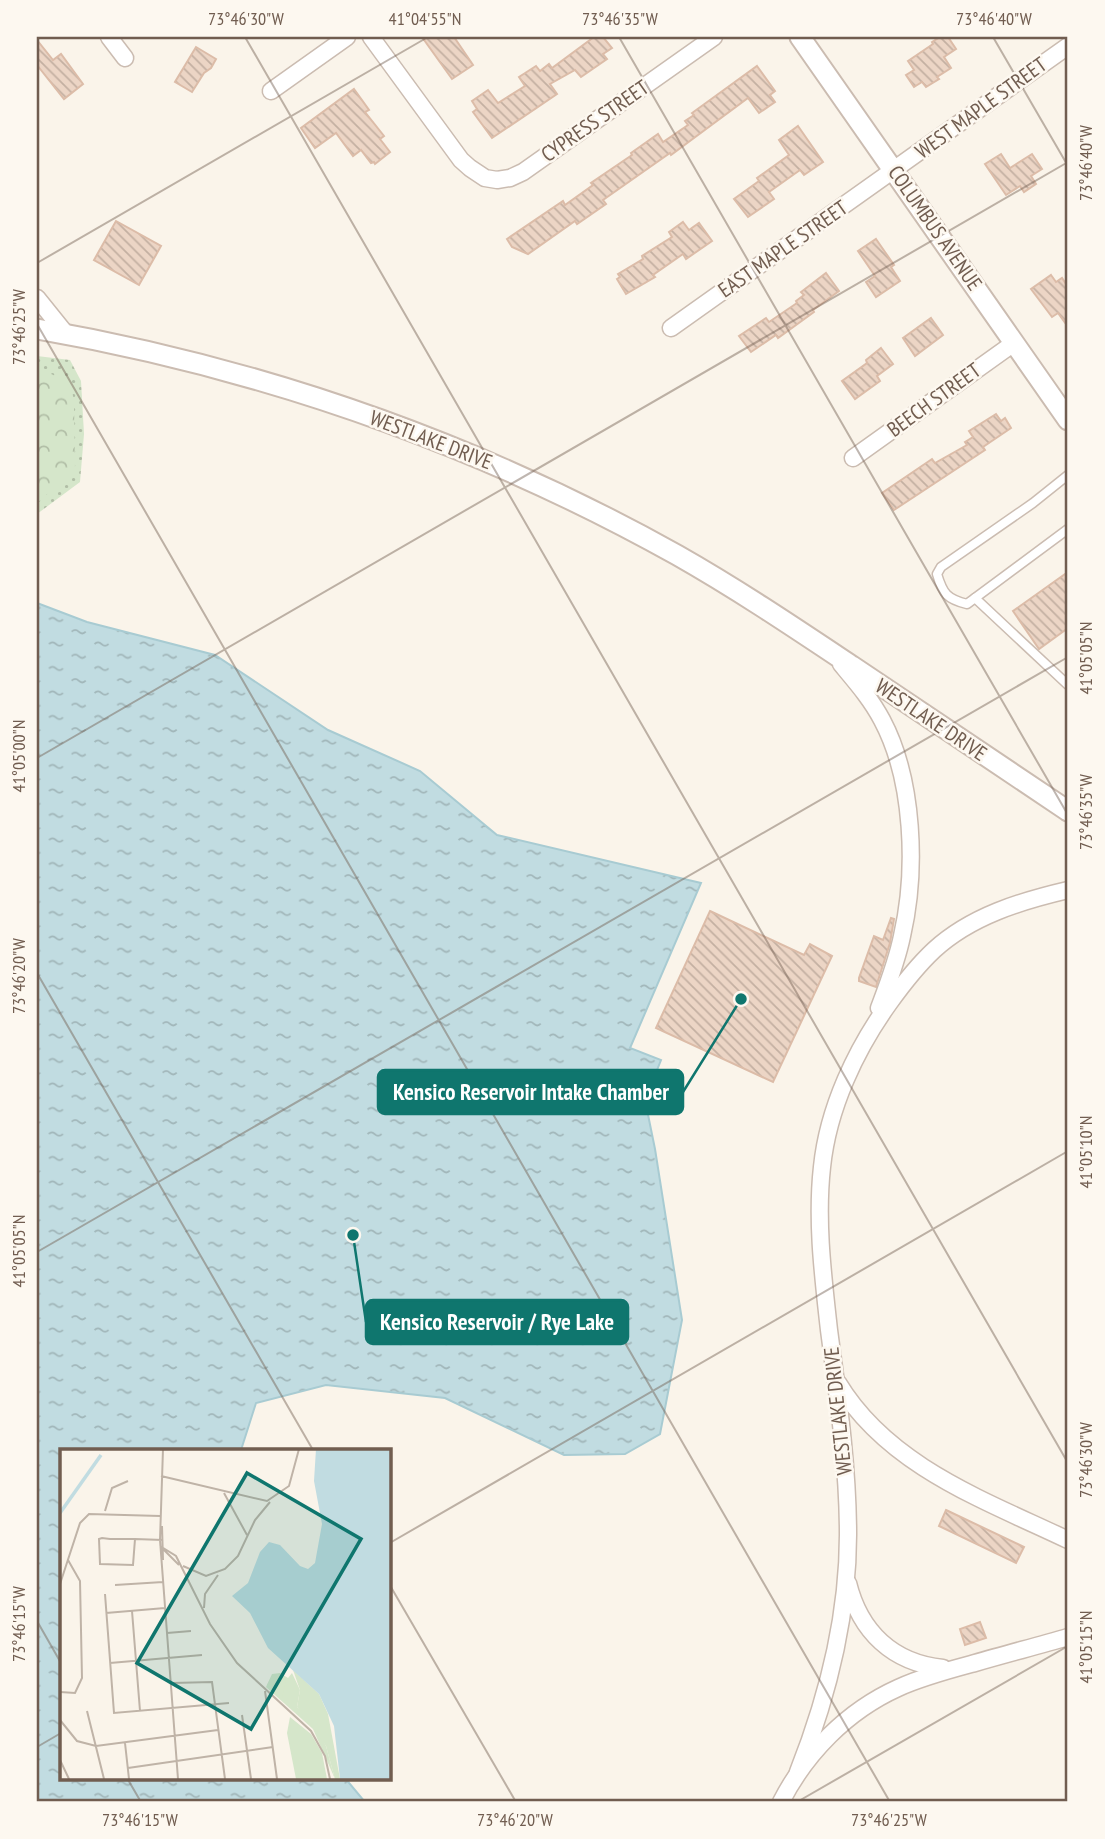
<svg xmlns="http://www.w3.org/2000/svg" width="1105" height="1839" font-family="'PT Sans Narrow',sans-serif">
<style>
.grass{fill:url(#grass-dots)}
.forest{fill:url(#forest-crowns)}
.water{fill:url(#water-ripples);stroke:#a8cbd2;stroke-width:2}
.building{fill:url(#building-back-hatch);stroke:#dcbca8;stroke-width:2}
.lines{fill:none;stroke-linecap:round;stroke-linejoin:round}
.service-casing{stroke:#cbbcb1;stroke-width:11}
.minor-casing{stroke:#cbbcb1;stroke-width:19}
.tertiary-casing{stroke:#cbbcb1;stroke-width:23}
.service{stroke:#fff;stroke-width:8}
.minor{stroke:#fff;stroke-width:16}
.tertiary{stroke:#fff;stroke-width:19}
.ticks{fill:none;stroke:#715d50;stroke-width:2;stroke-opacity:0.45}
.labels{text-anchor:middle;stroke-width:5;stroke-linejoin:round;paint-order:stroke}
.street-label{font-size:21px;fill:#715d50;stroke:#fdf8f0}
.inset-river{fill:none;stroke:#c1dce1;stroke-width:3.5}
.inset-road{fill:none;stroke:#bfb3a7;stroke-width:2}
.view{fill:#0f766e;fill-opacity:0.15;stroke:#0f766e;stroke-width:3.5}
.inset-edge{fill:none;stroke:#715d50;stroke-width:3.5}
.leader{fill:none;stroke:#0f766e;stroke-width:2.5}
.callout-dot{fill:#0f766e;stroke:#fdf8f0;stroke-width:2.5}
.callout{fill:#0f766e;stroke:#0f766e;stroke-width:2.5}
.callout-label{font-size:23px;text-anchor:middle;font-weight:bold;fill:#fff}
.neatline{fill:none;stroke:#715d50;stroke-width:2.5}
.ticks-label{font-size:18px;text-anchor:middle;fill:#715d50}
</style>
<defs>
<pattern id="grass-dots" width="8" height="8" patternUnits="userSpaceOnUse" patternTransform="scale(1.75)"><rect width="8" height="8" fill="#d5e6ca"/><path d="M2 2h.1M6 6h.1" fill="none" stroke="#b1bea6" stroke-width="1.8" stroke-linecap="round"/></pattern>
<pattern id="forest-crowns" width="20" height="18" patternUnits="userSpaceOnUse" patternTransform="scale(1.75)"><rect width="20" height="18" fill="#d5e6ca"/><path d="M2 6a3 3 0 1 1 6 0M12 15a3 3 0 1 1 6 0" fill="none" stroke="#b1bea6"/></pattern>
<pattern id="water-ripples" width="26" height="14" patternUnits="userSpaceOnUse" patternTransform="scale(1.75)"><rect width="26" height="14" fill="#c1dce1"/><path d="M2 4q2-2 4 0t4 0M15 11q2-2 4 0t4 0" fill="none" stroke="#a1b6b9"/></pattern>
<pattern id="building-back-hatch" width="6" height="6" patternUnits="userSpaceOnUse" patternTransform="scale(1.75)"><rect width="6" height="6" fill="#ecd5c5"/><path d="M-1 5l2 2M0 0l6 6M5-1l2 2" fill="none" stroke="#c4b0a2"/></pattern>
</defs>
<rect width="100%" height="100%" fill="#faf4ea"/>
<path class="grass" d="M37,356L70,360L81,381L84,434L80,482L37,514Z"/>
<path class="forest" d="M37,370L47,372L70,383L74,400L75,470L37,503Z"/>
<path class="water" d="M37,603L87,622L215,655L328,730L420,771L497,835L701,883L630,1048L661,1060L645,1100L655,1149L682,1320L660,1434L625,1454L564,1455L445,1398L326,1385L256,1403L241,1450H61V1778H345L365,1802H37Z"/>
<g class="building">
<path d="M422,37H454L473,65L452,79Z"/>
<path d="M594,37H603L612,48L603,54L607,59L581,77L575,70L550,84L557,94L492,138L473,112L477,109L472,101L488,90L498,103L525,86L519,77L536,66L540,71L549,64L552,68Z"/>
<path d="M940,37H948L956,49L944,57L951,68L937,77L939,79L926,87L922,82L914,87L906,75L914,70L908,61L933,44L932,42Z"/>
<path d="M37,40L53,60L61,54L83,84L64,99L37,65Z"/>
<path d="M196,47L216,59L211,68L204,73L192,92L175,82Z"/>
<path d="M757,66L775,91L770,95L775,102L759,113L748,98L671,155L670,153L603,200L606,204L577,224L575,221L528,254L512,247L507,239L563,201L565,205L593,185L591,183L632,155L631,153L658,134L663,142L688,125L685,121L694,115L692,113Z"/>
<path d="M354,89L369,110L365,112L384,136L380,139L390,152L375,164L374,162L371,163L361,150L353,156L336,133L315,148L301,128Z"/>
<path d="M798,126L823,162L804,175L800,170L769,192L774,199L748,217L734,199L759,181L757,178L789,155L779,140Z"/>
<path d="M1001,154L1010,168L1032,154L1042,169L1031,176L1036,184L1024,192L1020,186L1006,195L985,164Z"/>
<path d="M116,221L161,246L139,285L94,260Z"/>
<path d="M683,222L689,230L699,223L712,241L686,259L683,254L653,275L655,277L626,294L617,279L620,277L618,274L643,259L642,256L672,237L669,232Z"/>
<path d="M876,239L894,265L891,267L900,281L876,297L866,282L875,276L858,251Z"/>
<path d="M826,273L839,291L813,310L814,312L778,338L776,335L751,352L739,336L766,318L769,322L797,303L796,301L804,295L801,292Z"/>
<path d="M1051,275L1056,282L1062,278L1068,287V327L1058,313L1052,317L1031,289Z"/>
<path d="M931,318L943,335L915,356L903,338Z"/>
<path d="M881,348L893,364L877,376L880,381L855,399L842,381L867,363L866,360Z"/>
<path d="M996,414L1001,421L1005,418L1011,428L983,447L985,450L894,510L882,493L932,459L935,463L967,445L965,442L973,437L969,431Z"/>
<path d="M1068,572V628L1039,649L1013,611Z"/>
<path d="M710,911L804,955L810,944L832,956L773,1082L656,1028Z"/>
<path d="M891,918L894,919L890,943L876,987L859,981V978L874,936L883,940Z"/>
<path d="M946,1510L1024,1547L1016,1563L939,1526Z"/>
<path d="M980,1622L986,1638L965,1645L960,1629Z"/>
</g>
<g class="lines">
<defs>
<g id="service">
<path d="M1068,475L1033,503L941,567L937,574C943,594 947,599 967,604L1068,529"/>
<path d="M975,598L1068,685"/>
</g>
<g id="minor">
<path d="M109,37L125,58"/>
<path d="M371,37L461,160L470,168L485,178L497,180L510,178L523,172L714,37"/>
<path d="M271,91L347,37"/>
<path d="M37,298L66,334"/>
<path d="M671,328L1068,46"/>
<path d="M853,458L1014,343"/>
<path d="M841,664C856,682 871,699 882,720C914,780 917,871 902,936C897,961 888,984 879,1008"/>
<path d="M838,1383C888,1466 984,1500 1068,1540"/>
<path d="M848,1583C860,1632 893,1663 943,1668"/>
<path d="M798,1772C828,1696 848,1617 848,1535C848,1466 838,1398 829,1330C823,1276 816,1221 822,1167C828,1108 856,1049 890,1002C903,984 918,965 934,950C971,916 1021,901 1068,890"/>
<path d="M781,1802C806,1753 847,1711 898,1688C922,1677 949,1670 975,1663C1006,1654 1037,1646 1068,1637"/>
</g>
<g id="tertiary">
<path d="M800,37L1068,420"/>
<path d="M37,329C261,368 478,444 677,555C737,589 795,628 852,666C924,715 996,763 1068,811"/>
</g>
</defs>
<use href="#service" class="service-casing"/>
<use href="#minor" class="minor-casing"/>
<use href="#tertiary" class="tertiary-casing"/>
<use href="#service" class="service"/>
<use href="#minor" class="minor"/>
<use href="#tertiary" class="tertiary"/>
</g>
<path class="ticks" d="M245,37L1068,1463M619,37L1068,815M993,37L1068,166M37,263L428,37M37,324L890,1802M37,758L1068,162M37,973L313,1450M37,1252L1068,657M388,1544L1068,1151M388,1582L516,1802M37,1621L61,1663M37,1747L61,1733M127,1778L141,1802M797,1802L1068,1646"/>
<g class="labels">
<g class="street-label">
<text transform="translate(981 108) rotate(-36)" y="7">WEST MAPLE STREET</text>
<text transform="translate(595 121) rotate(-35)" y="7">CYPRESS STREET</text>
<text transform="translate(935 228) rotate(55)" y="7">COLUMBUS AVENUE</text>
<text transform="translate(783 249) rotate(-35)" y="7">EAST MAPLE STREET</text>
<text transform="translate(934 400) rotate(-36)" y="7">BEECH STREET</text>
<text transform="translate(431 440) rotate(21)" y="7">WESTLAKE DRIVE</text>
<text transform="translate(931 720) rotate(34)" y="7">WESTLAKE DRIVE</text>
<text transform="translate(838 1411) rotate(-96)" y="7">WESTLAKE DRIVE</text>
</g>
</g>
<g transform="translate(60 1449)">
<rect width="331" height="331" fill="#faf4ea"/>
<path d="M220,224L228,229L232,224L240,241L237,258L254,276L266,297L275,330L253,280L206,238L212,225Z" fill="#d5e6ca"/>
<path d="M233,221L259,245L268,265L280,330H275L266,297L237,258L240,241ZM221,225L226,231L222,249L207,236L212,227ZM230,268L251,285L262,304L267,330H236L227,284Z" fill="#d5e6ca"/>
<path d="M256,0H331V330H280L274,277L259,245L208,199L190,164L172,147L188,134L200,103L209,93L220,96L240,117L248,120L255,114L262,75L254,32Z" fill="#c1dce1"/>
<path class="inset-river" d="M0,64L41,6"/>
<path class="inset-road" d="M103,0L100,91L118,330M101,27L207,52L229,37L239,0M164,44L187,86M45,62L52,39L68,32M102,77L103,111M75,90L73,116L40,115L39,90L42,89L50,90H75L103,91M100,97L116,107L150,175L177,214L251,282L265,307L270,330M103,100L119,116M123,117L146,127L165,120L178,107L195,71L210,53M0,135L20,74L29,65L100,67M55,136L103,133M45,145L54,264L169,254M144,159L145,145L158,126M72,162L80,262M46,164L105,159M107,184L131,182M50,214L142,206M112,234L152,233L165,330M205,242L217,330M0,243L15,244L22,229L20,132L8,111M27,262L44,330M182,266L191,330M0,271L17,292L36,297L158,281M65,294L69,330M0,311L9,330M68,319L213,298"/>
<path class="view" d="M187,24L301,90L191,280L77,214Z"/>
<rect width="331" height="331" class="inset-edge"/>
</g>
<path class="leader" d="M741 999L683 1092M353 1235L366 1322"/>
<g class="callout-dot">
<circle cx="741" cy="999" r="7"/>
<circle cx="353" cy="1235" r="7"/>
</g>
<g class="callout">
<rect x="378" y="1070" width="305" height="44" rx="7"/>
<rect x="366" y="1300" width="262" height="44" rx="7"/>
</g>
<g class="callout-label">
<text x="531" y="1100">Kensico Reservoir Intake Chamber</text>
<text x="497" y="1330">Kensico Reservoir / Rye Lake</text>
</g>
<rect width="1105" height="1839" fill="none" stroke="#fdf8f0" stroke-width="77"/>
<rect x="38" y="38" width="1028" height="1762" class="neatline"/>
<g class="ticks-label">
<text x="246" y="25">73°46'30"W</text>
<text x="425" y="25">41°04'55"N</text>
<text x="620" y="25">73°46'35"W</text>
<text x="994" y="25">73°46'40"W</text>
<text transform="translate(1086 163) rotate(-90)" y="6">73°46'40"W</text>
<text transform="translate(19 327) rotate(-90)" y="6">73°46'25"W</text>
<text transform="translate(1086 658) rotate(-90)" y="6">41°05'05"N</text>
<text transform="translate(19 756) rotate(-90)" y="6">41°05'00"N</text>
<text transform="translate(1086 812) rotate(-90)" y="6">73°46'35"W</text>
<text transform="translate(19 976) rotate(-90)" y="6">73°46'20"W</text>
<text transform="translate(1086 1152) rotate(-90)" y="6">41°05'10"N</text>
<text transform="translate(19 1251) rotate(-90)" y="6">41°05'05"N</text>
<text transform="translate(1086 1460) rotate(-90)" y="6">73°46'30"W</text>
<text transform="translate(19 1624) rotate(-90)" y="6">73°46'15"W</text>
<text transform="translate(1086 1647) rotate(-90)" y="6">41°05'15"N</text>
<text x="140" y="1826">73°46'15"W</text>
<text x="515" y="1826">73°46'20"W</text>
<text x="889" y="1826">73°46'25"W</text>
</g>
</svg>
